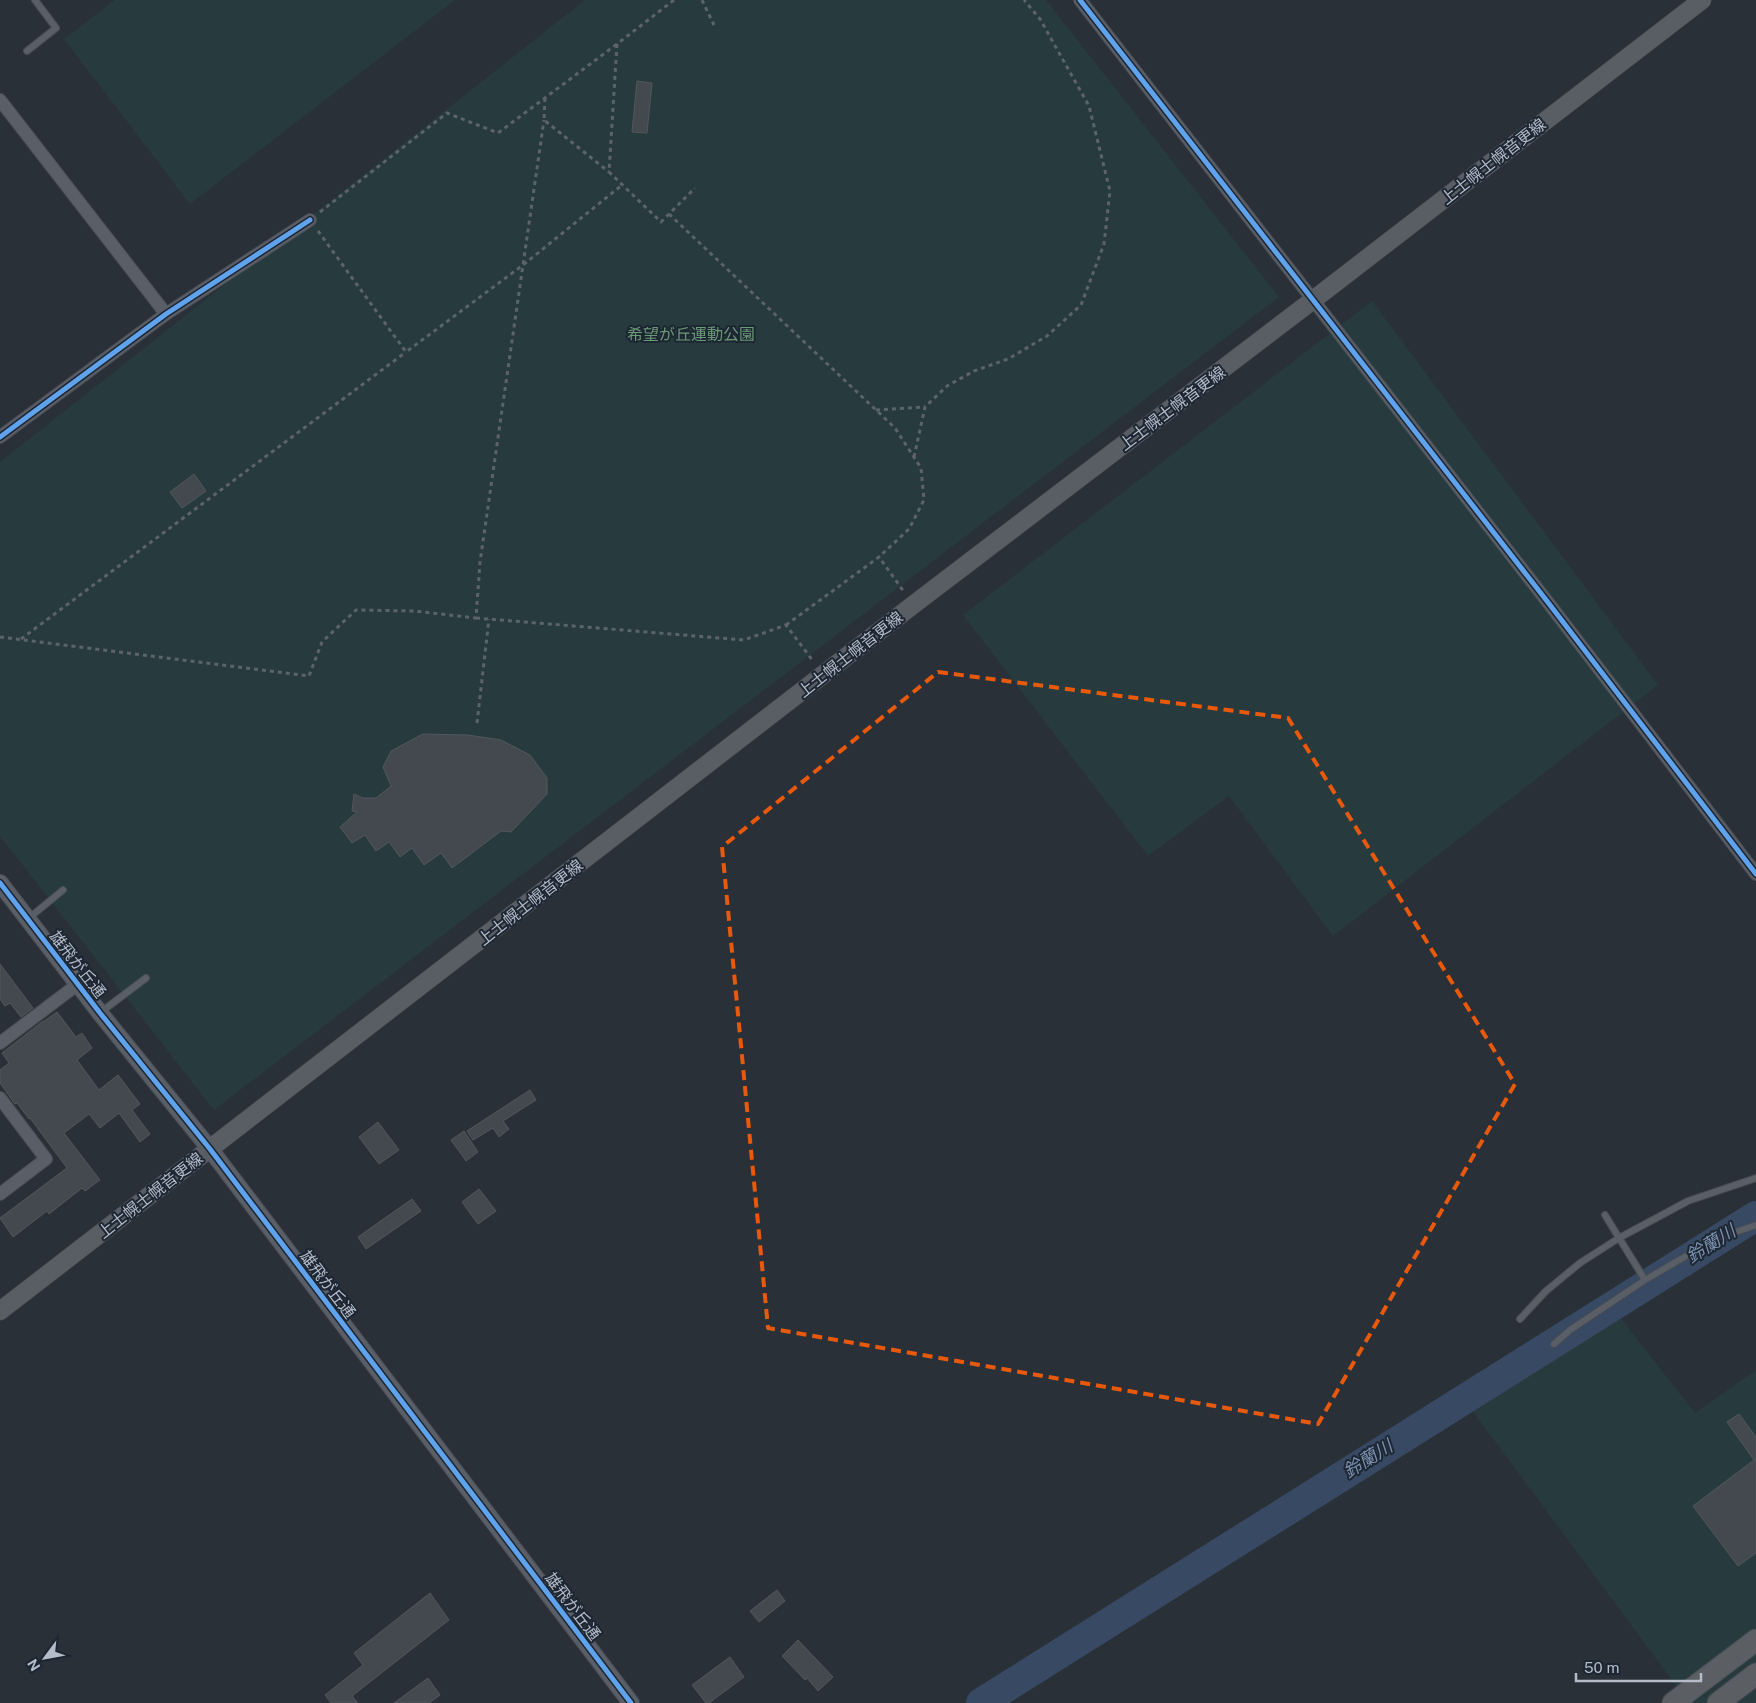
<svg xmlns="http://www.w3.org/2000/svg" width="1756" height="1703" font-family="'Public Sans','Noto Sans JP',sans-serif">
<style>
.green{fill:#273a3e}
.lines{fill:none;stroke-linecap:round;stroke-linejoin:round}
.river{stroke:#384963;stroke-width:30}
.building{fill:#444950;stroke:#52575f}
.service-casing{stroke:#484c53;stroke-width:8}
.minor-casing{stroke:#484c53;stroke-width:14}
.tertiary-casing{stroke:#484c53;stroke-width:18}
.secondary-casing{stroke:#484c53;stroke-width:19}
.trunk-casing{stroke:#474c53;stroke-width:23}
.path{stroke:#5d636a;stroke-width:3;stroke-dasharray:4 4;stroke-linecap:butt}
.service{stroke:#5a5e66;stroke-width:6}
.minor{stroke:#5a5e66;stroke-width:12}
.tertiary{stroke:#5a5e66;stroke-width:16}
.secondary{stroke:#595d64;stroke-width:18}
.trunk{stroke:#5b5f64;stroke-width:21}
.cycleway-casing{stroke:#1d2633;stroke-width:8}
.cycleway{stroke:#60a3ed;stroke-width:5}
.marked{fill:none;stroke:#e8590c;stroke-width:4;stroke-dasharray:10 6;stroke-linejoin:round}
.labels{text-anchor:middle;stroke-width:4;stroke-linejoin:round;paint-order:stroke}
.street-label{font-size:16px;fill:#b4bcc9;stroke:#1d2633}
.park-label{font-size:16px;fill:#6b9a76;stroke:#1d2633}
.water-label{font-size:18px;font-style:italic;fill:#7c92b1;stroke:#1d2633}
</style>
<rect width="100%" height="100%" fill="#2a3038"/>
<g class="green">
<path d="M115,0H455L190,204L64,39Z"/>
<path d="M585,0H1046L1279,297L214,1110L0,836V462Z"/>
<path d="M1372,301L1658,685L1333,936L1229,796L1148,856L963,615Z"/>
<path d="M1612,1307L1695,1413L1756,1370V1703H1689L1471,1409Z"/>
</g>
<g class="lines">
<path class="river" d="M981,1703L1756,1216"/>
</g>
<g class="building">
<path d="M637,81L652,83L647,133L632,132Z"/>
<path d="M194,474L206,491L182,508L170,492Z"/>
<path d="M423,734L468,735L501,740L530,755L547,778V794L511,832L501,831L452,868L441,853L424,865L412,848L400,857L389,842L376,851L365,835L352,843L340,827L357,812L352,811L354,794L363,798H376L391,786L383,767L391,751Z"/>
<path d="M0,964L33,1008L21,1017L10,1003L5,1006L0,999Z"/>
<path d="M57,1012L76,1037L82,1033L92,1048L77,1060L99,1090L118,1075L140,1104L132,1110L150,1134L140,1142L119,1113L100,1128L89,1114L64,1133L100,1180L85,1191L82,1188L49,1214L47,1211L13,1237L0,1218L67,1168L30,1118L29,1119L17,1103L15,1104L0,1083V1070L9,1063L2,1053L43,1021V1022Z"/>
<path d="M530,1090L536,1100L503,1121L509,1129L499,1137L493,1128L473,1140L467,1131Z"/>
<path d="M378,1122L399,1150L379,1164L359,1137Z"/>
<path d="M464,1131L478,1152L466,1161L451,1140Z"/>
<path d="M479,1189L496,1211L478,1224L462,1202Z"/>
<path d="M412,1199L421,1211L366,1249L358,1237Z"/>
<path d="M1739,1414L1756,1437V1553L1738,1566L1693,1506L1754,1460L1727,1422Z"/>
<path d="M777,1590L785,1601L759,1622L750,1611Z"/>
<path d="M430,1593L449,1620L352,1696L358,1703H331L325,1695L363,1665L354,1653Z"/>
<path d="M798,1640L833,1677L818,1691L807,1678L805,1680L782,1656Z"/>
<path d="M730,1657L744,1677L709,1703H706L692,1685Z"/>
<path d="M428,1678L440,1695L429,1703H394Z"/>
</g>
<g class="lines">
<defs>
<g id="service">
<path d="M27,51L56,28L35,0"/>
<path d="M29,918L63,890"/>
<path d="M101,1012L146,978"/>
<path d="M1605,1215L1645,1280"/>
<path d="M1520,1319L1546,1291L1580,1263L1619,1238L1688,1201L1756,1178"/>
<path d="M1554,1344L1570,1330L1645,1280L1715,1239L1756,1225"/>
</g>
<g id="minor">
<path d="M1080,0L1550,605L1756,874"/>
<path d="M0,100L166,314"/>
<path d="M0,437L166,314L310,220"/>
<path d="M0,1043L78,984"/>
<path d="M0,1098L46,1159L0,1194"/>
</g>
<path id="tertiary" d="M0,883L100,1013L210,1149L631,1703"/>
<path id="secondary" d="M0,1311L913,605L1313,300L1702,0"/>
<g id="trunk">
<path d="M1673,1703L1756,1640"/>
<path d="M1718,1703L1756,1674"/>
</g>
</defs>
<use href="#service" class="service-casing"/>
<use href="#minor" class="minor-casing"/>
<use href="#tertiary" class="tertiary-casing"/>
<use href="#secondary" class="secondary-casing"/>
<use href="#trunk" class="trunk-casing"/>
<g class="path">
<path d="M674,0L617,44L609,172L661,222L695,188"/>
<path d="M702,0L714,25"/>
<path d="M545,98L544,120L609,172"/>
<path d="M320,212L447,113L498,133L617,44"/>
<path d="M669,214L895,428L921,468L924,500L909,529L879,557"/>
<path d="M318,231L406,352L523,265L622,185"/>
<path d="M876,410L925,407"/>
<path d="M914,457L925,407L947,386L974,371L1008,359L1047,336L1081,305L1104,244L1110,191L1089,106L1040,19L1024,0"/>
<path d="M476,618L744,640L786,625L813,661"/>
<path d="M786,625L879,557L904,592"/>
<path d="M0,637L309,676L322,642L356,610L414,611L476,618L480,562L544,120"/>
<path d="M21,639L406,352"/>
<path d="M477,723L489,619"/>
</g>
<use href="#service" class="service"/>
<use href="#minor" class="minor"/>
<use href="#tertiary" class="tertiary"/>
<use href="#secondary" class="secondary"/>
<use href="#trunk" class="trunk"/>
<defs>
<g id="cycleway">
<path d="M1080,0L1550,605L1756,874"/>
<path d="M0,437L166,314L310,220"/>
<path d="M0,883L100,1013L210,1149L631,1703"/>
</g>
</defs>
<use href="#cycleway" class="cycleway-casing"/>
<use href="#cycleway" class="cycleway"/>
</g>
<path class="marked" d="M938,672L1288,718L1515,1084L1318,1424L768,1328L722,847Z"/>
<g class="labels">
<g class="street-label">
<text transform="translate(1493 161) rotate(-38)" y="6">上士幌士幌音更線</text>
<text transform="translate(1172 408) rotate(-37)" y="6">上士幌士幌音更線</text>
<text transform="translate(850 654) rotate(-38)" y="6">上士幌士幌音更線</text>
<text transform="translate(530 902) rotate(-38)" y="6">上士幌士幌音更線</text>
<text transform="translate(78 964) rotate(52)" y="6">雄飛が丘通</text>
<text transform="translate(150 1195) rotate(-38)" y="6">上士幌士幌音更線</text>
<text transform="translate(328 1284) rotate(53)" y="6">雄飛が丘通</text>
<text transform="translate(573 1606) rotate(53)" y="6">雄飛が丘通</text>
</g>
<g class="park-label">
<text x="691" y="340">希望が丘運動公園</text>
</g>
<g class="water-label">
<text transform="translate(1711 1244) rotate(-32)" y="6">鈴蘭川</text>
<text transform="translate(1368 1459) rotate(-32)" y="6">鈴蘭川</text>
</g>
</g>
<g transform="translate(45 1658) rotate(238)" stroke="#1d2633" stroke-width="4" paint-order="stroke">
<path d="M0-4L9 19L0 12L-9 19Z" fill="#b4bcc9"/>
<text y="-8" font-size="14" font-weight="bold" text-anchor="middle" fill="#b4bcc9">N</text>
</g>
<path d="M1576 1673v8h125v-8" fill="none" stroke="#b4bcc9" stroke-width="2.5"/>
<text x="1584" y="1673" font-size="15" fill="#b4bcc9" stroke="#1d2633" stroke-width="4" paint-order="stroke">50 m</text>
</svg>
